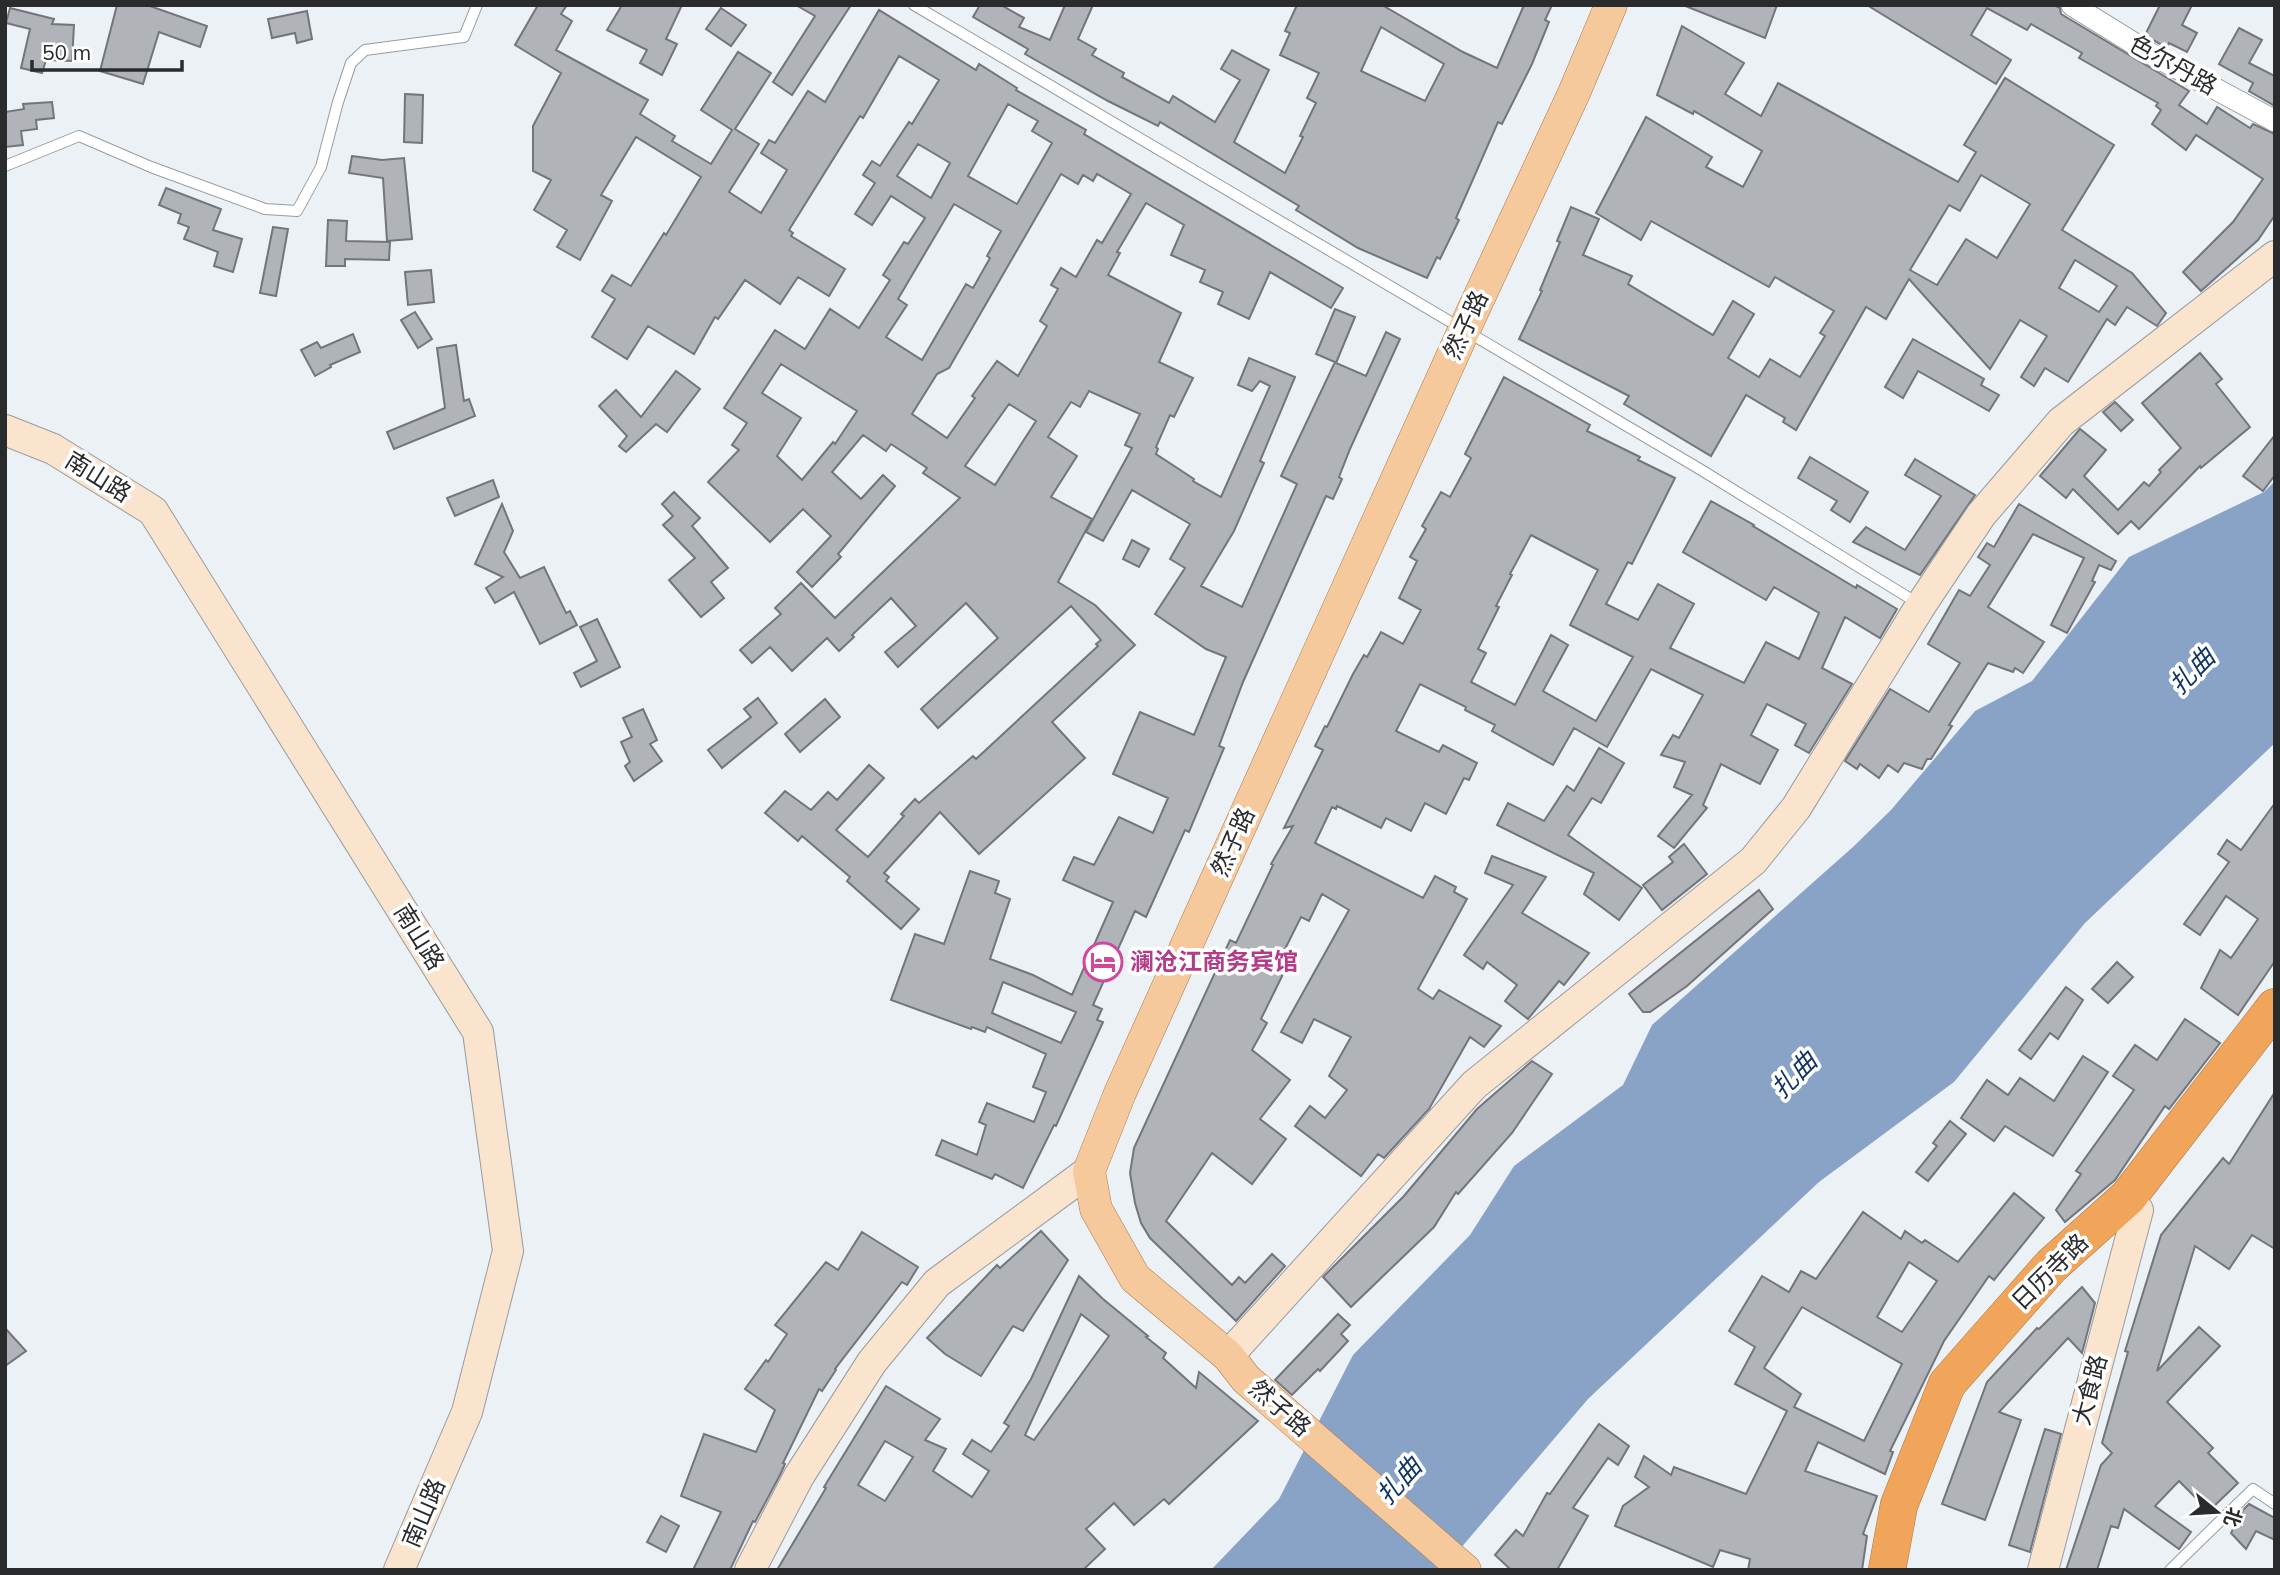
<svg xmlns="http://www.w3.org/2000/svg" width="2280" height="1575" font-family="Mulish,'Noto Sans SC',sans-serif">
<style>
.water{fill:#88a3c6}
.building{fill:#b0b4b9;stroke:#72767b;stroke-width:2;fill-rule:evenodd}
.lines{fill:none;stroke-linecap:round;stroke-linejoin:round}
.lane-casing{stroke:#979ca1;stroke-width:12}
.street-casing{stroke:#979ca1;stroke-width:23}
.secondary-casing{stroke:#979ca1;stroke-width:32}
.primary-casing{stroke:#aa7a4b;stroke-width:33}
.highway-casing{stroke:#aa7a4b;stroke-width:38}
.lane{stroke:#fff;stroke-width:10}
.street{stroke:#fff;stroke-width:21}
.secondary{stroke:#fae4ce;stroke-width:30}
.primary{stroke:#f6c99d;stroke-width:32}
.highway{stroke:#f0a55b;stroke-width:37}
.labels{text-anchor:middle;stroke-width:7;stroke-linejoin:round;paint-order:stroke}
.street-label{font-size:24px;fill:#292b2d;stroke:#fff}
.hotel-label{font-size:24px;font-weight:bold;fill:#b23c85;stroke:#fff;text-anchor:start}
.water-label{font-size:26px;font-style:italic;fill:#123663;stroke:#fff}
</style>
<rect width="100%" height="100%" fill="#ecf1f6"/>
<path class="water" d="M2275,481V743L2085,923L1954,1082L1819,1182L1588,1399L1442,1570H1211L1279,1499L1353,1355L1470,1235L1514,1166L1623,1085L1652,1025L1853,847L1891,810L1975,711L2032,681L2129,557L2264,492Z"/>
<g class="building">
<path d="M117,5H147L207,26L200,47L159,32L143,84L100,71Z"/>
<path d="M538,5H567L561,14L572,21L556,50L648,100L640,114L675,136L672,141L711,164L732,130L701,110L738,52L771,73L735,129L759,144L729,192L761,213L787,170L761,153L769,140L775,143L808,91L825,102L879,10L976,70L979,64L1017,88L1016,90L1086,130L1084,134L1343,288L1331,308L1270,272L1249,319L1218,304L1223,292L1200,282L1205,270L1171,255L1184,225L1146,203L1117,252L1120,253L1108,275L1181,313L1159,362L1193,378L1174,417L1170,415L1156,447L1158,449L1156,454L1194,479L1193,481L1221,497L1270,386L1260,381L1252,391L1238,385L1249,358L1295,377L1260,461L1264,463L1234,531L1201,586L1242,607L1297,484L1281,476L1335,362L1316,354L1335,309L1355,317L1336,363L1366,376L1386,332L1400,339L1350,449L1339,477L1342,479L1333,499L1326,496L1243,682L1219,746L1224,748L1189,832L1185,830L1146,917L1135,911L1093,1005L1102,1009L1097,1020L1103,1022L1056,1126L1054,1125L1023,1188L995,1174L992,1179L936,1155L942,1140L977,1155L986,1125L979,1122L987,1103L1034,1122L1046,1092L1033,1087L1046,1054L987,1027L985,1032L972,1027L971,1029L891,1000L915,934L944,944L970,871L999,881L995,893L1010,899L990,959L1033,975L1072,995L1113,902L1063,880L1074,857L1094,865L1119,817L1153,833L1168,798L1113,774L1140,712L1194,735L1226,657L1206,649L1155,614L1185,568L1170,559L1190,524L1132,490L1103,541L1086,532L1132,448L1125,445L1140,414L1089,391L1080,407L1071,402L1048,437L1077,456L1051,497L1092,519L1058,582L1095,605L1135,645L1052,722L1085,758L979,854L940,812L884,873L889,877L886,881L919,909L901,929L847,881L850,877L802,836L798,841L765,813L785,791L811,810L828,792L837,800L869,765L884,778L836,830L868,857L904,816L901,814L915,799L919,803L973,756L976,759L1098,646L1096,644L1101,640L1071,606L938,728L921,709L998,638L966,603L898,667L885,652L916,626L891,598L852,635L854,637L839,651L827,638L792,671L770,647L752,663L740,650L781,614L775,608L801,583L835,618L960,498L923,473L927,468L891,444L886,451L863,435L832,472L861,499L883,475L895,486L838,554L841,557L812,587L797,572L831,536L803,509L770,542L708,482L739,450L732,445L747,423L724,408L775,330L805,349L830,309L859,328L890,280L883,275L904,242L908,244L925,218L891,196L872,225L855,214L875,183L863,175L872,161L880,166L909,122L912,124L939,80L899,56L863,118L860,116L789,230L793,233L791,236L845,269L829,296L798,277L780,304L745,280L718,319L715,317L694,354L648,326L627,359L592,337L615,299L602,291L612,275L631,286L664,233L666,235L701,177L636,137L601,195L612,201L580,260L557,247L567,230L534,210L551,180L533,171V126L561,73L515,45ZM1008,104L1038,121L1032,131L1052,143L1017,204L968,176ZM918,144L950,163L931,198L897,176ZM1061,174L1078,184L1083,175L1093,181L1097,174L1131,194L1102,243L1097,240L1076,277L1061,268L1051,285L1058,289L1040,321L1047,326L1018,376L997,361L972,396L975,398L947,438L912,414L937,374L949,368ZM954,204L1001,231L987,256L990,258L973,288L966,284L922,360L886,337L907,305L898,299ZM781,364L857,411L835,444L833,442L802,480L777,456L801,418L762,393ZM1009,404L1036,421L995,485L965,466ZM1003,982L1076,1012L1061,1043L992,1013Z"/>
<path d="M622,5H682L666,39L677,44L662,75L640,63L647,50L607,30Z"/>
<path d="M796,5H851L792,95L773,82L815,16Z"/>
<path d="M980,5H1001L1024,18L1019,27L1050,40L1065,5H1093L1078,39L1096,49L1092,55L1124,73L1122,77L1169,103L1173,96L1215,122L1240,80L1221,69L1232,50L1269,70L1234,142L1285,173L1303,137L1300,136L1316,103L1307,98L1319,73L1280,55L1290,33L1285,31L1297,5H1382L1463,52L1497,68L1524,5H1552L1545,20L1549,22L1532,64L1502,124L1498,122L1456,218L1459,220L1440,259L1437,257L1427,278L1358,248L1296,210L1299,206L1160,122L1158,126L1108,101L1025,54L1028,49L973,17ZM1381,27L1444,64L1425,101L1361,71Z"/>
<path d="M1683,5H1777L1765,38Z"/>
<path d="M1867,5H2054L2060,8L2061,14L2189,91L2179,105L2207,124L2217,107L2250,128L2253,124L2275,134V215L2258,240L2201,291L2183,272L2233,222L2263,179L2196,135L2186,150L2152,124L2161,110L2156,106L2158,103L2079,58L2082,53L2031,24L2027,30L1987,8L1971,35L2011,60L1996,84Z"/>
<path d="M2160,5H2192L2182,25L2197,33L2187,52L2169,43L2167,48L2145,35Z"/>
<path d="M10,8L54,19L52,24L74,25L72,61L46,60L42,73L21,68L30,29L6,23Z"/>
<path d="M721,8L746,25L731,46L706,29Z"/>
<path d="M307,11L312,39L297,43L295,33L272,38L268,19Z"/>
<path d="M1682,26L1744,63L1725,94L1761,116L1778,83L1958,182L1976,152L1964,145L2005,78L2114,145L2062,230L2132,273L2166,313L2157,326L2127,307L2115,325L2107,319L2068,382L2045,368L2034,386L2021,377L2047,336L2020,320L1990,369L1909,279L1886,319L1866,307L1796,430L1783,422L1785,418L1746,395L1711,456L1624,404L1629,396L1519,339L1542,291L1540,290L1560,242L1557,241L1571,207L1599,219L1583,255L1632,276L1628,284L1713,335L1733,301L1754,314L1728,358L1759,377L1770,359L1800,377L1825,336L1820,333L1834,311L1775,277L1769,287L1651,221L1641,240L1596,213L1646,117L1712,157L1706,167L1743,187L1762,151L1694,111L1693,114L1657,95ZM1981,175L2030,204L1997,258L1966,239L1937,285L1910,270L1949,205L1960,211ZM2075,260L2117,286L2099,312L2059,288Z"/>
<path d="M2239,28L2262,40L2249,63L2275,76V106L2249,91L2253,83L2219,64Z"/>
<path d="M405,94L423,95L422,143L404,142Z"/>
<path d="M52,102L54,118L36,120L37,129L21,131L23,145L5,147V112L24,109L23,104Z"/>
<path d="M352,156L382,160L404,158L412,239L387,241L383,178L349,173Z"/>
<path d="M166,188L221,209L213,230L242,239L233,272L214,266L218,252L184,239L189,227L178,223L181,214L159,205Z"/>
<path d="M328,220L347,221L346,241L390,242L389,260L345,259V266H326Z"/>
<path d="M273,227L288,229L276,296L260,293Z"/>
<path d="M431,270L434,302L408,305L405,272Z"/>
<path d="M415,312L432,339L418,348L401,320Z"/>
<path d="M353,334L360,352L330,365L331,367L315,376L301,350L317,342L321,348Z"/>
<path d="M1913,339L1984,379L1981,385L1999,395L1989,411L1918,371L1903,398L1885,387Z"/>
<path d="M456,345L464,401L469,399L475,416L394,449L387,432L445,408L437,348Z"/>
<path d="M2200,353L2222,379L2216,384L2250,427L2201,468L2200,466L2139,529L2131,521L2118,534L2073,489L2066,498L2040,476L2080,429L2106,450L2084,476L2118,510L2144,482L2149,486L2161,472L2159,470L2181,448L2142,403Z"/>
<path d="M676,371L700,389L667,432L656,424L626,452L619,446L627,436L599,406L616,390L641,417Z"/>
<path d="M1504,377L1590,425L1587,431L1640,457L1638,460L1675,478L1632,564L1628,562L1606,604L1638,620L1658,584L1694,604L1670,648L1744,683L1766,642L1799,659L1819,613L1774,587L1766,600L1683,552L1711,501L1754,525L1753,526L1856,588L1857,585L1897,609L1880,638L1845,617L1822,668L1852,684L1809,753L1795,745L1806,724L1767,704L1751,735L1778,750L1760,784L1721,764L1703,805L1707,808L1674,848L1658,836L1692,795L1674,787L1685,762L1661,755L1673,735L1679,738L1703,695L1651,669L1607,747L1574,728L1553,765L1492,731L1495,725L1465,710L1466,707L1420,684L1396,731L1439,752L1443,745L1477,763L1469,780L1464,778L1446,814L1425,803L1411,831L1386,818L1381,828L1337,806L1336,809L1332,807L1315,843L1423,898L1435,876L1456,887L1454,892L1467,899L1418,989L1433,999L1439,990L1501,1026L1484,1047L1470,1037L1429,1109L1384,1158L1378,1154L1361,1176L1295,1126L1310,1106L1325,1118L1347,1090L1329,1076L1351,1037L1314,1019L1302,1043L1281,1032L1349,910L1322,894L1309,921L1301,917L1277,965L1285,970L1261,1019L1267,1023L1252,1050L1290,1080L1260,1119L1286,1139L1252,1184L1212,1153L1166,1221L1232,1285L1239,1277L1245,1283L1272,1254L1285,1266L1236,1321L1150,1238L1141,1223L1135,1203L1130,1173L1134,1148L1230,940L1236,943L1273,865L1271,864L1293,826L1284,828L1323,750L1315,746L1325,726L1327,727L1353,674L1364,655L1367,657L1381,632L1403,644L1421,610L1399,598L1417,561L1410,557L1426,529L1422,526L1441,492L1450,497L1471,458L1465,454ZM1531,535L1598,570L1570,625L1633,657L1596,721L1543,691L1568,645L1551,635L1515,705L1471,682L1486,653L1478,649L1499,607L1496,606L1512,575L1510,574Z"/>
<path d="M2115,402L2133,420L2121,431L2103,412Z"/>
<path d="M2275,435V475L2263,491L2243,476Z"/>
<path d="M1810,457L1868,492L1850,522L1831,510L1837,501L1798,478Z"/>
<path d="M1915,459L1975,495L1920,575L1853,542L1866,527L1905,550L1941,496L1905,475Z"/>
<path d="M493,480L499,497L455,516L447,498Z"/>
<path d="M674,492L700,518L692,526L728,568L711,582L724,598L701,617L669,580L695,558L663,525L673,516L662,504Z"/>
<path d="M502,504L513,531L504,552L520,578L544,567L566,613L570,611L577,625L540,644L514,592L495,603L486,588L503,577L475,564Z"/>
<path d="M2019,504L2116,561L2111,570L2099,565L2092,581L2095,582L2067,633L2051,625L2084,558L2033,534L1988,607L2044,642L2023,673L2015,668L2013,672L1988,663L1949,725L1952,726L1931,759H1927L1922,769L1904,763L1898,772L1888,765L1879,778L1860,764L1857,769L1845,761L1890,689L1929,712L1960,663L1928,644L1959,590L1970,596L1990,565L1978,557L1987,543L1994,547Z"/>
<path d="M1132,540L1149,549L1139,567L1123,559Z"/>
<path d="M597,619L620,667L581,687L574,673L597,661L580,627Z"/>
<path d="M758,698L777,723L722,768L708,750L751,717L744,709Z"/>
<path d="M825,699L840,717L800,752L785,734Z"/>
<path d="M643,709L657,740L650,744L662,761L634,781L625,766L630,762L621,742L632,737L623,718Z"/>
<path d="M1599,748L1624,763L1601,803L1592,798L1568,835L1642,888L1619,920L1584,894L1594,873L1497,825L1508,803L1544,821L1567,786L1574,791Z"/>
<path d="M2275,803V961L2238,1015L2201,988L2220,950L2231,958L2258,919L2226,896L2200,935L2184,924L2229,862L2218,854L2227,840L2241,850Z"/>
<path d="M1684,844L1707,874L1662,910L1643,885L1673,862L1669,857Z"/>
<path d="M1492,856L1546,877L1522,913L1589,953L1564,985L1559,981L1528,1019L1505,1001L1517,985L1487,962L1483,969L1464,955L1513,885L1485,873Z"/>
<path d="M1759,890L1773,909L1687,986L1650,1012H1643L1629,994Z"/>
<path d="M2117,962L2133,977L2108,1003L2092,989Z"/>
<path d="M2066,987L2083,1000L2058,1039L2050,1033L2031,1059L2019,1050Z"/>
<path d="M2185,1019L2220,1043L2169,1109L2165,1106L2115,1180L2065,1222L2056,1210L2081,1174L2076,1171L2134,1090L2113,1076L2135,1045L2157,1060Z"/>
<path d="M2083,1056L2108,1072L2053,1156L2005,1126L1994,1141L1961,1118L1987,1080L2008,1095L2020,1078L2054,1101Z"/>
<path d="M1532,1061L1552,1074L1512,1133L1458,1194L1456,1192L1434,1227L1351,1307L1323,1277L1404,1196L1477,1109Z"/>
<path d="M2275,1092V1249L2252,1235L2229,1269L2195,1246L2157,1371L2199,1327L2220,1346L2167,1402L2213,1448L2208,1453L2238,1483L2209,1511L2179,1481L2155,1506L2191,1532L2179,1549L2124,1509L2118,1528L2111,1526L2097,1570H2066L2101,1465L2112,1453L2102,1443L2128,1352L2125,1351L2161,1235L2223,1158L2229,1164Z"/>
<path d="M1950,1121L1966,1134L1928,1181L1916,1172L1937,1146L1933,1143Z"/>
<path d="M2014,1193L2044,1218L1994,1280L1989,1276L1944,1341L1890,1451L1893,1452L1885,1474L1818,1442L1805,1471L1877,1496L1863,1534L1867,1536L1862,1570H1748L1750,1559L1720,1550L1713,1567L1615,1526L1623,1506L1649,1487L1635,1477L1644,1456L1671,1475L1674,1467L1746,1494L1787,1411L1735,1384L1755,1347L1729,1331L1762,1276L1789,1292L1801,1271L1816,1279L1863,1212L1901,1239L1905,1231L1922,1243L1925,1240L1958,1262ZM1909,1262L1937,1281L1902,1332L1877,1317ZM1802,1307L1902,1364L1864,1441L1794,1407L1801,1394L1764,1368Z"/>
<path d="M1041,1231L1068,1260L1023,1331L1013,1326L981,1376L945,1354L927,1338L997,1265L1000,1268Z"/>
<path d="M862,1232L918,1267L907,1285L902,1282L835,1369L836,1370L822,1391L819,1389L783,1463L785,1464L781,1473L755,1522L753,1521L730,1570H693L721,1512L681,1496L704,1434L756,1452L775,1410L745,1389L766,1360L768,1362L787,1334L775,1325L826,1262L838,1270Z"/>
<path d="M1079,1276L1103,1299L1148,1336L1146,1337L1166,1353L1163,1358L1196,1388L1199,1372L1258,1421L1169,1504L1164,1499L1134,1525L1114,1503L1086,1529L1105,1549L1083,1570H777L826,1488L824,1487L835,1469L886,1386L940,1419L925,1440L946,1449L933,1471L972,1497L989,1471L963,1454L972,1440L991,1452L1009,1426L1004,1423L1031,1379ZM1081,1314L1109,1336L1034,1440L1025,1435ZM885,1441L913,1457L885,1501L858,1485Z"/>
<path d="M2082,1287L2095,1303L2082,1353L2068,1338L1999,1412L2021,1420L1985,1520L1942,1504L1987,1382L2037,1328L2039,1329Z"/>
<path d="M1338,1314L1350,1325L1341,1334L1348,1341L1320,1371L1318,1369L1292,1395L1275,1380Z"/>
<path d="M5,1328L26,1351L5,1366Z"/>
<path d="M1599,1424L1629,1446L1618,1465L1608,1458L1573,1508L1588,1516L1557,1570H1511L1495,1555L1516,1530L1523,1536L1547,1493L1550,1494Z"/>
<path d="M2045,1429L2061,1434L2030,1552L2009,1545Z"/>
<path d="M2249,1504L2275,1518V1540L2256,1531L2246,1549L2231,1533L2243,1510Z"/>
<path d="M661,1516L679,1526L666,1552L647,1542Z"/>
</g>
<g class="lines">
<defs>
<g id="lane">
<path d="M914,5L1698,468L1919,604"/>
<path d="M5,166L79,136L151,167L265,209L297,211L321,167L338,102L351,63L365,50L464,37L477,5"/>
<path d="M2170,1570L2253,1489L2275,1504"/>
</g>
<path id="street" d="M2072,5L2151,54L2275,121"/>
<g id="secondary">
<path d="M5,430L53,449L153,511L478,1032L508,1251L467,1412L399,1570"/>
<path d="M1228,1356L1474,1085L1753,861L1796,808L1921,605L1981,515L2061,422L2275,256"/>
<path d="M750,1570L799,1476L872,1362L937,1283L1089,1171"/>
<path d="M2043,1570L2138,1210"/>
</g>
<path id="primary" d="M1465,1570L1246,1379L1228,1356L1135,1278L1096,1209L1089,1171L1120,1093L1464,330L1574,93L1611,5"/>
<path id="highway" d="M1887,1570L1899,1505L1947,1384L2051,1266L2128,1197L2275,1007"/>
</defs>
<use href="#lane" class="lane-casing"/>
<use href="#street" class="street-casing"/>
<use href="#secondary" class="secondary-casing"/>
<use href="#primary" class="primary-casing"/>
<use href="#highway" class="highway-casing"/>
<use href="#lane" class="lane"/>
<use href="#street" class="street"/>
<use href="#secondary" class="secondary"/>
<use href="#primary" class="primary"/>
<use href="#highway" class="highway"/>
</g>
<defs>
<symbol id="hotel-ring" viewBox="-11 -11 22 22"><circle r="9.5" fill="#fff" stroke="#d1479c" stroke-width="1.5"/><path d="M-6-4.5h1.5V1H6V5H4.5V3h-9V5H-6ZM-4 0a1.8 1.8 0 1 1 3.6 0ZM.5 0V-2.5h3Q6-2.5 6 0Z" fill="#d1479c"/></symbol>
</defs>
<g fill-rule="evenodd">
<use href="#hotel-ring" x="1081" y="940" width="44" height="44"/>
</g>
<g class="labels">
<g class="street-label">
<text transform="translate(2173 65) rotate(29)" y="8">色尔丹路</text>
<text transform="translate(1466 325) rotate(-65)" y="8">然子路</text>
<text transform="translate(98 477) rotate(32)" y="8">南山路</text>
<text transform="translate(1233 842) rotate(-66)" y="8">然子路</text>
<text transform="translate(419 937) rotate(58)" y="8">南山路</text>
<text transform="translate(2050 1272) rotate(-45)" y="8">日历寺路</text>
<text transform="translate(2090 1390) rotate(-75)" y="8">大食路</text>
<text transform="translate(1280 1408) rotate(41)" y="8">然子路</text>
<text transform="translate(424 1513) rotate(-67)" y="8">南山路</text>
</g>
<g class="hotel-label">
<text x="1130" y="970">澜沧江商务宾馆</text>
</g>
<g class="water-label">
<text transform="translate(2192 671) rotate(-45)" y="9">扎曲</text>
<text transform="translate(1794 1075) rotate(-45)" y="9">扎曲</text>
<text transform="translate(1399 1481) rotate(-48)" y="9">扎曲</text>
</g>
</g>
<rect width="2280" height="1575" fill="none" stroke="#292b2d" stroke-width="14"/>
<g transform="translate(2217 1512) rotate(108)" stroke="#ffffff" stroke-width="5" paint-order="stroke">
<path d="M0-5L12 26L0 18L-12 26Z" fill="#292b2d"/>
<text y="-10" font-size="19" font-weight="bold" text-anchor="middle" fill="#292b2d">北</text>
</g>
<path d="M32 60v10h150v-10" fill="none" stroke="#292b2d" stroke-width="3.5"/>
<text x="42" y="60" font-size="21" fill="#292b2d" stroke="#ffffff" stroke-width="5" paint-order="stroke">50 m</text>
</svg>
